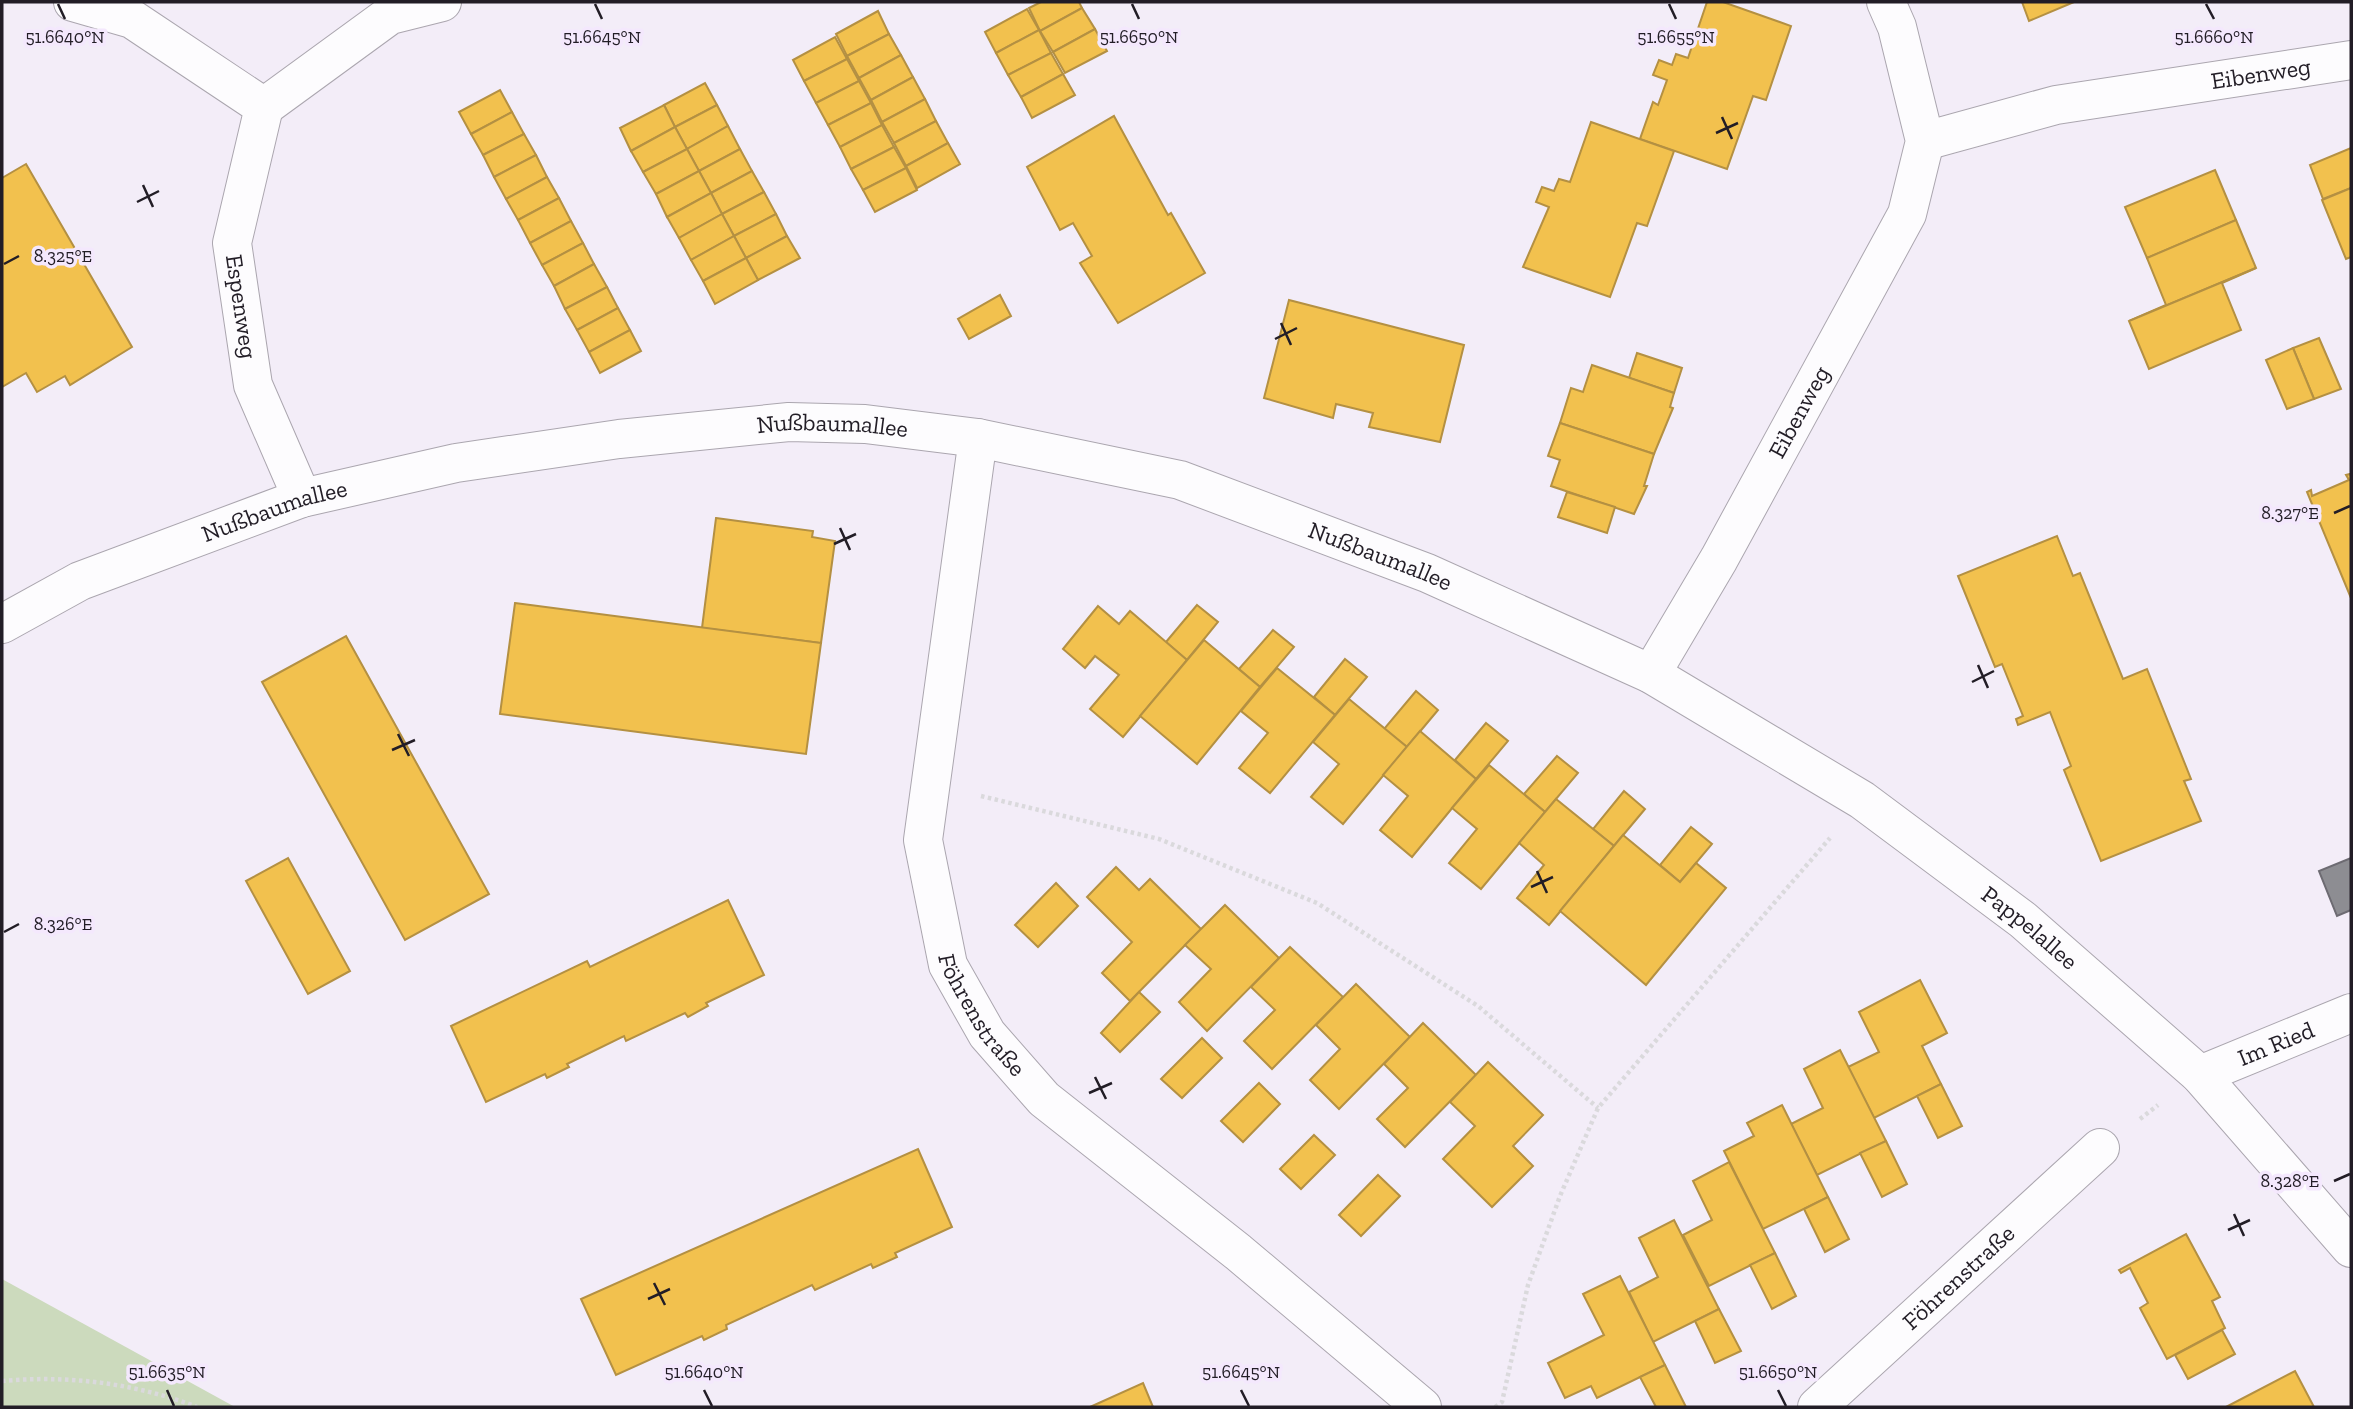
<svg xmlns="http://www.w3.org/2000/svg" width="2353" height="1409" font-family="'Zilla Slab',serif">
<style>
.green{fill:#ccdabd}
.homes{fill:#f2c14e;stroke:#b49042;stroke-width:2}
.industry{fill:#8d8d92;stroke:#6d6b72;stroke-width:2}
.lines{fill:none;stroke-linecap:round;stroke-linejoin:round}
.minor-casing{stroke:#aba6af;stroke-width:40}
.path{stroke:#dad9dc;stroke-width:4.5;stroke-dasharray:3.5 3.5;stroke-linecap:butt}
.minor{stroke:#fdfcfe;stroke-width:38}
.ticks{fill:none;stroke:#221d26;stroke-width:2.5}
.labels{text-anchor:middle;stroke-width:7;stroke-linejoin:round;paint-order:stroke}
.street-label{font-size:24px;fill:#221d26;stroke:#f4e8fd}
.ticks-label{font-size:18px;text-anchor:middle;fill:#221d26;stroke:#f4e8fd;stroke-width:7;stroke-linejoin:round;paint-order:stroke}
</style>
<rect width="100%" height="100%" fill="#f3edf8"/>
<path class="green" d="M2,1279L235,1407H2Z"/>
<g class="homes">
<path d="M1041,2H1079L1082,8L1040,31L1029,8Z"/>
<path d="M1707,2H1723L1791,26L1766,100L1753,96L1727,169L1640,139L1653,102L1658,105L1667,80L1653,75L1659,60L1672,65L1676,54L1688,58Z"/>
<path d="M2022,2H2074L2029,21Z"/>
<path d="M1082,8L1095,29L1053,52L1040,31Z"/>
<path d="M1027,9L1039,30L996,53L985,32Z"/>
<path d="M878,11L889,34L847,56L836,34Z"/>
<path d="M1095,29L1107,51L1065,73L1053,52Z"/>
<path d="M1039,30L1051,53L1008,75L996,53Z"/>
<path d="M889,34L901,55L859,78L847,56Z"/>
<path d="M835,37L847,59L804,81L793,60Z"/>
<path d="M1051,53L1063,74L1021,97L1008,75Z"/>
<path d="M901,55L913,77L871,100L859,78Z"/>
<path d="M847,59L859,81L816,103L804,81Z"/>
<path d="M1063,74L1075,95L1032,118L1021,97Z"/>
<path d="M913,77L925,99L882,122L871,100Z"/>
<path d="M859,81L871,103L828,125L816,103Z"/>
<path d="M705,83L717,105L675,127L664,105Z"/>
<path d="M500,90L512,112L471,134L459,112Z"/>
<path d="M925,99L936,121L894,143L882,122Z"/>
<path d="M871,103L882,125L840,147L828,125Z"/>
<path d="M664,105L675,127L631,151L620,128Z"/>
<path d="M717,105L728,126L687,149L675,127Z"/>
<path d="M512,112L524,134L483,155L471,134Z"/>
<path d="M1114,116L1168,215L1171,213L1205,273L1118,323L1080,263L1092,256L1073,223L1060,230L1027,167Z"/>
<path d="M936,121L948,143L906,166L894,143Z"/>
<path d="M1591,122L1674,151L1647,226L1637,223L1610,297L1523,267L1549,207L1536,202L1542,187L1554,191L1559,179L1570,182Z"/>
<path d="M882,125L894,147L851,169L840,147Z"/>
<path d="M728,126L740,149L699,171L687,149Z"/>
<path d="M675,127L687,149L643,172L631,151Z"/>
<path d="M524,134L536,155L494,177L483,155Z"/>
<path d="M948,143L960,164L917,188L906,166Z"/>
<path d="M894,147L906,168L863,190L851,169Z"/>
<path d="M2351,148V188L2323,199L2310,165Z"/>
<path d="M687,149L699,171L656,194L643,172Z"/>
<path d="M740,149L752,171L711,193L699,171Z"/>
<path d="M536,155L547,177L506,199L494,177Z"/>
<path d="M26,164L132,347L70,385L65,376L37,392L26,373L2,387V178Z"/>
<path d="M906,168L917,190L875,212L863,190Z"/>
<path d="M2215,170L2236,220L2147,258L2125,207Z"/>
<path d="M699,171L711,193L667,217L656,194Z"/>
<path d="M752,171L764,192L722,214L711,193Z"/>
<path d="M547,177L559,198L518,220L506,199Z"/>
<path d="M2351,188V257L2346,259L2322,200Z"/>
<path d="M764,192L776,214L734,236L722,214Z"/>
<path d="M711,193L722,214L679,238L667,217Z"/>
<path d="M559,198L571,221L530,243L518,220Z"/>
<path d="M722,214L734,236L691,260L679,238Z"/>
<path d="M776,214L787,236L746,258L734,236Z"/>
<path d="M2236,220L2256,268L2129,321L2166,305L2147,258Z"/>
<path d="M571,221L583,243L542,265L530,243Z"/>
<path d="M734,236L746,258L703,281L691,260Z"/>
<path d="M787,236L800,258L758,280L746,258Z"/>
<path d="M583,243L594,264L554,286L542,265Z"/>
<path d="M746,258L758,280L715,304L703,281Z"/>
<path d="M594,264L607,287L565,309L554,286Z"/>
<path d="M2256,268L2222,283L2241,330L2149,369L2129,321Z"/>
<path d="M607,287L618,308L577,330L565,309Z"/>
<path d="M1000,295L1011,316L969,339L958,319Z"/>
<path d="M1289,300L1464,345L1440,442L1369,427L1373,413L1336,404L1333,418L1264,398Z"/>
<path d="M618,308L630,330L589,352L577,330Z"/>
<path d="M630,330L641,351L600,373L589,352Z"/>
<path d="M2319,338L2341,389L2314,399L2293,348Z"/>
<path d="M2293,348L2314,399L2287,409L2266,360Z"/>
<path d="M1637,353L1682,368L1674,393L1629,378Z"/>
<path d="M1592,365L1674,393L1670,407L1673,408L1654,454L1560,423L1571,388L1583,392Z"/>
<path d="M1560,423L1654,454L1644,486H1647L1634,514L1551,486L1560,460L1548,456Z"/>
<path d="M2350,474L2351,476V598L2307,492L2311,490L2312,496L2349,480L2346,475Z"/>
<path d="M1567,492L1615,507L1607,533L1558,517Z"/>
<path d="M716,518L813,531L812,537L835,541L821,643L702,628Z"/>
<path d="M2057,536L2073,576L2080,573L2123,679L2147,669L2191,779L2184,781L2201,821L2101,861L2064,770L2071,766L2050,712L2018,725L2016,719L2023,716L2002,664L1995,667L1958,576Z"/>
<path d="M515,603L821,643L806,754L500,714Z"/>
<path d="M1197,605L1218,622L1187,660L1166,642Z"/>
<path d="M1098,606L1119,624L1130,611L1187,660L1123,737L1090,709L1119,675L1095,656L1085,668L1063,649Z"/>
<path d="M1273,630L1294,647L1260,687L1239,669Z"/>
<path d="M346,636L489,894L405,940L262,682Z"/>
<path d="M1204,640L1260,687L1197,764L1140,716Z"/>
<path d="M1345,659L1367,677L1335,715L1314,697Z"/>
<path d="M1277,668L1335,715L1270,793L1239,768L1268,733L1241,711Z"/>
<path d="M1416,691L1438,710L1407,747L1384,729Z"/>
<path d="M1349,699L1407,747L1343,824L1311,797L1339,764L1313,742Z"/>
<path d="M1486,723L1508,741L1476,779L1455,760Z"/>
<path d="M1420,731L1476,779L1412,857L1380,830L1408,796L1383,775Z"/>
<path d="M1557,756L1578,773L1545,812L1524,794Z"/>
<path d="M1489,765L1545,812L1481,889L1449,863L1477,829L1452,808Z"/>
<path d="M1624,791L1645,809L1614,846L1593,829Z"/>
<path d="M1556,799L1614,846L1549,925L1517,898L1544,865L1519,843Z"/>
<path d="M1691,827L1712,844L1680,882L1660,865Z"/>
<path d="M1623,835L1680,882L1696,863L1726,888L1646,985L1560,911Z"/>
<path d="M288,858L350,971L308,994L246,881Z"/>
<path d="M1116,867L1139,890L1150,879L1201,929L1130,1001L1102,973L1132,942L1087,897Z"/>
<path d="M1056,883L1078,906L1038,947L1015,925Z"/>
<path d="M728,900L764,975L706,1003L708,1006L688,1017L685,1013L626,1041L624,1036L567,1064L569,1067L547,1078L545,1074L486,1102L451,1026L587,961L590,967Z"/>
<path d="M1225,905L1279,958L1207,1031L1179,1002L1211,969L1185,945Z"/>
<path d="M1290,947L1343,997L1272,1069L1244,1041L1275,1010L1251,987Z"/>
<path d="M1920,980L1947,1033L1922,1046L1941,1084L1874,1118L1848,1067L1879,1052L1859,1012Z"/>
<path d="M1356,984L1410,1037L1339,1109L1310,1080L1340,1049L1316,1025Z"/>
<path d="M1139,992L1160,1012L1120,1052L1101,1033Z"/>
<path d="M1423,1023L1476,1075L1405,1147L1377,1119L1408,1088L1384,1064Z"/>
<path d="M1202,1038L1222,1058L1182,1098L1161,1079Z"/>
<path d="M1840,1050L1886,1141L1817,1175L1791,1124L1823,1108L1804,1069Z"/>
<path d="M1488,1062L1543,1115L1513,1146L1533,1166L1492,1207L1443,1159L1475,1126L1450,1102Z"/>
<path d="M1259,1083L1280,1104L1243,1142L1221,1121Z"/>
<path d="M1941,1084L1962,1126L1938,1138L1917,1096Z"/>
<path d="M1782,1105L1828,1197L1763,1229L1724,1151L1754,1136L1747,1123Z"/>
<path d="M1314,1135L1335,1155L1301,1189L1280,1169Z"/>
<path d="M1886,1141L1907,1184L1882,1197L1860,1153Z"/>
<path d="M918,1149L952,1227L895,1253L897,1257L873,1268L871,1264L815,1290L812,1285L726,1325L727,1329L704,1340L702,1336L616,1375L581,1299Z"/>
<path d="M1729,1162L1775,1253L1709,1286L1683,1235L1712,1220L1693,1181Z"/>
<path d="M1378,1175L1400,1196L1361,1236L1339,1215Z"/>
<path d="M1828,1197L1849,1239L1825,1252L1804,1209Z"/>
<path d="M1674,1220L1719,1309L1653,1342L1629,1292L1658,1277L1639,1238Z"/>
<path d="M2186,1234L2220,1297L2212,1301L2225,1328L2167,1359L2140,1308L2148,1303L2130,1268L2121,1273L2119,1270Z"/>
<path d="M1775,1253L1796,1296L1772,1309L1750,1265Z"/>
<path d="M1620,1276L1665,1365L1597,1398L1591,1386L1565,1398L1548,1363L1604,1335L1583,1294Z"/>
<path d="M1719,1309L1741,1351L1715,1363L1695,1321Z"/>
<path d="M2222,1330L2235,1354L2188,1379L2175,1355Z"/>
<path d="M1665,1365L1686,1407H1656L1640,1377Z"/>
<path d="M2295,1371L2314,1407H2226Z"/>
<path d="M1143,1383L1153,1407H1090Z"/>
</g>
<path class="industry" d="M2351,858V910L2337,916L2319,871Z"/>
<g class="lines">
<defs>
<g id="minor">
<path id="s1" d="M73,2L132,19L264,107L232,243L253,385L302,498"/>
<path d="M264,107L390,15L442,2"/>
<path id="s2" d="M1925,141L2056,105L2351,60"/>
<path id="s3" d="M978,438L923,840L948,965L987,1034L1044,1099L1238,1252L1422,1407"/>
<path id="s4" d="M2,624L80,581L302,498L456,463L619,439L789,422L865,424L978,438L1180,480L1427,573L1651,674L1862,800L2023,920L2200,1075L2351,1248"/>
<path id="s5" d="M1651,674L1719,559L1907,214L1925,141L1897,27L1886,2"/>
<path id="s6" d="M2200,1075L2351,1013"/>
<path id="s7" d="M1817,1407L2100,1148"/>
</g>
</defs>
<use href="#minor" class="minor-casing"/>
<g class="path">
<path d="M981,796L1159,839L1317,903L1478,1006L1598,1108"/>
<path d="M2140,1119L2158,1105"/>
<path d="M2,1381C69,1375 134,1383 197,1407"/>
<path d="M1495,1407L1502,1402L1528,1285L1560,1196L1598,1108L1830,838"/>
</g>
<use href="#minor" class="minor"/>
</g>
<path class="ticks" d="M58,4L65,19M595,4L602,19M1132,4L1139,19M1669,4L1676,19M2206,4L2214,19M1722,117L1732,139M1716,133L1738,123M143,185L153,207M137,202L159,191M4,264L19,256M1281,323L1291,345M1275,339L1297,328M2334,513L2350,506M840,528L850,550M834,544L856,534M1978,665L1988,688M1972,682L1994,671M398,734L409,756M392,750L415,740M1537,871L1547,893M1531,887L1553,877M4,932L19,924M1095,1077L1106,1099M1089,1093L1112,1083M2334,1181L2350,1174M2234,1214L2244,1236M2228,1230L2250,1220M654,1283L665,1305M648,1299L670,1289M167,1390L174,1406M704,1390L712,1406M1241,1390L1249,1406M1778,1390L1786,1406"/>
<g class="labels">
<g class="street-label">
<text dy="8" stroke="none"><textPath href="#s2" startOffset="343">Eibenweg</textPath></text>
<text dy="8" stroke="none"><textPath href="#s1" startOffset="424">Espenweg</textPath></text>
<text dy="8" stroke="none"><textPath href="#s5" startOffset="301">Eibenweg</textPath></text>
<text dy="8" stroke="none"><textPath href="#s4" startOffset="863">Nußbaumallee</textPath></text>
<text dy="8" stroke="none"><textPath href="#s4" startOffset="296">Nußbaumallee</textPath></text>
<text dy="8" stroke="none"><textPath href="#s4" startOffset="1430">Nußbaumallee</textPath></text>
<text dy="8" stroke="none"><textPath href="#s4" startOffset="2182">Pappelallee</textPath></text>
<text dy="8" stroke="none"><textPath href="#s3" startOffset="593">Föhrenstraße</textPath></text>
<text dy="8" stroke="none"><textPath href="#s6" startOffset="82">Im Ried</textPath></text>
<text dy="8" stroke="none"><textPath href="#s7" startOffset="192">Föhrenstraße</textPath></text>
</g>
</g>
<g class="ticks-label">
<text x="65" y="43">51.6640°N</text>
<text x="602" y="43">51.6645°N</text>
<text x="1139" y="43">51.6650°N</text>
<text x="1676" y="43">51.6655°N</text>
<text x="2214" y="43">51.6660°N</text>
<text x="63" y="262">8.325°E</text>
<text x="2290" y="519">8.327°E</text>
<text x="63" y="930">8.326°E</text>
<text x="2290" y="1187">8.328°E</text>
<text x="704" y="1378">51.6640°N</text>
<text x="1778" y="1378">51.6650°N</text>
<text x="167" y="1378">51.6635°N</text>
<text x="1241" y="1378">51.6645°N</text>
</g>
<rect width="2353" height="1409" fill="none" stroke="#221d26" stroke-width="7"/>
</svg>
